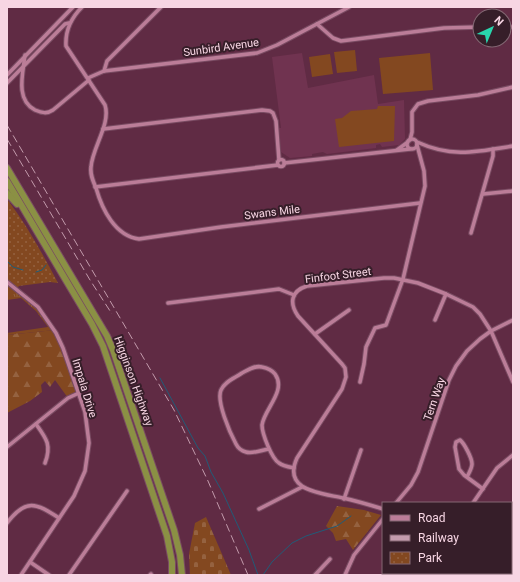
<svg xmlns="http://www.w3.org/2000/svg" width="520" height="582" font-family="Roboto,sans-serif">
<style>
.built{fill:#703350}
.grass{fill:url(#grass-tufts)}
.forest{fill:url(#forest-firs)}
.cemetery{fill:url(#cemetery-stones)}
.park{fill:url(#park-dots)}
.pitch{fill:#834820}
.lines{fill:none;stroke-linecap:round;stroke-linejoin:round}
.stream{stroke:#205c78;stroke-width:1}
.street-casing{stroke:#794b62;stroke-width:5.5}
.highway-casing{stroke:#794b62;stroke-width:8}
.street{stroke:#bb7d98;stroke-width:3.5}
.highway{stroke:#8b9044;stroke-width:6}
.rail{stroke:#c39bac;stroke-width:1;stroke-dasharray:8 4;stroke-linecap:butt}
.labels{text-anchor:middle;stroke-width:4;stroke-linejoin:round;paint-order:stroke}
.street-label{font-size:11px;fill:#f7d5e3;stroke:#361e29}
</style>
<defs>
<pattern id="grass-tufts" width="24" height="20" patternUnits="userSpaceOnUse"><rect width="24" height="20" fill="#834820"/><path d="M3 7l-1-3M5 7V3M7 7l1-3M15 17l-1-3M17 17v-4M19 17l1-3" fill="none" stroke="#956240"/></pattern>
<pattern id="forest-firs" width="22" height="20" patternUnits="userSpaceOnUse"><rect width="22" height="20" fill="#834820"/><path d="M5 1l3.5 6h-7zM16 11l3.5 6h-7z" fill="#956240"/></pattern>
<pattern id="cemetery-stones" width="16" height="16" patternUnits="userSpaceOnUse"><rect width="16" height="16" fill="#834820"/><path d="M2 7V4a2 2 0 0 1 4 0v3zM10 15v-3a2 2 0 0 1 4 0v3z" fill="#956240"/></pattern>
<pattern id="park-dots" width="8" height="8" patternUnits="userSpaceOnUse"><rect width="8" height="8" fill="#834820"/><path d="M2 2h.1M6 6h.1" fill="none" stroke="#956240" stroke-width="1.8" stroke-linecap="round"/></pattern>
</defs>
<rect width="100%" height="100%" fill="#602b44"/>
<path class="built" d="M302,53L308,88L374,75L378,104L404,100L405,139L399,145L382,147L380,144L376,145V148L327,154L323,152L312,154V156L290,158L281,152L279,128H281L272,57Z"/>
<path class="grass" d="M7,282L37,307L55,330L7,335V333L48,327L36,311L21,298L7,300Z"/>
<g class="forest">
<path d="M55,330L79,393L68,398L55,380L50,387L45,381L41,385L42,392L30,401L7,413V335Z"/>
<path d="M337,506L364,510L381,515L353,550L346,539L336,541L333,533L326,526Z"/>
</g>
<path class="cemetery" d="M206,517L231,575H190L189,554L195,523Z"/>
<path class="park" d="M7,199C27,225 42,253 58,283L50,282L19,286L16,289L7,282Z"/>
<g class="pitch">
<path d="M355,50L357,71L337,73L334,52Z"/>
<path d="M430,53L433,90L383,94L379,58Z"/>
<path d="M330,54L333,74L312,77L309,57Z"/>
<path d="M378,106H395L394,141L339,147L335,119L342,118L351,111L377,109Z"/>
</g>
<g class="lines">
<g class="stream">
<path d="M7,261L13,267L23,270"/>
<path d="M36,272L42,270L46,265"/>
<path d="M160,378L198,448L205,456L211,472L223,493L249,550L258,575"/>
<path d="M263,575L272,562L292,543L306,536L337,526L351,516"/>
</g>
<defs>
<g id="street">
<path d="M82,7C71,18 65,30 66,46L105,105C111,124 92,148 91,167C90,175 93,181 96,188C102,209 115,236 139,239L221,227L420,203"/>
<path d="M317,24L333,38L341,41L444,28L480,27"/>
<path d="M504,27H513"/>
<path d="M25,55C23,73 15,100 35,110C42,113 47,114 53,110L89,80"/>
<path d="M104,71L107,61L161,7"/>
<path d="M7,75L73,7"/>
<path d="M88,78L104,71L257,53L277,45L349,7"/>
<path d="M7,83L65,24L69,23"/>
<path d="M103,129L262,110L270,111L273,113L276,121L279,160"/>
<circle cx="412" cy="144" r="5"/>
<path d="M410,140L412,132V112L418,104L428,101L478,95L513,87"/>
<path d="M417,142C452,158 476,152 513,146"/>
<path d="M397,150L408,142"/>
<circle cx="281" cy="163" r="3.5"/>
<path d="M284,163L410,149"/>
<path d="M95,187L278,165"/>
<path d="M483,194L513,191"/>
<path d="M471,233L493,156V149"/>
<path d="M7,282L38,307L56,333L63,348L85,412L89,443L85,471L74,496L21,575"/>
<path d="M168,303L279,289L294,295"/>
<path d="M435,320L446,294"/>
<path d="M315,334L349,310"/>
<path d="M360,382L364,364L366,347L375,328L386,325L403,279L425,186L424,171L417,145"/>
<path d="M36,424C46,438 52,445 45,463"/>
<path d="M7,447L68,398L79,393"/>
<path d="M269,449C262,450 253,454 246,452C242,451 238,448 236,444C230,433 216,401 221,390C225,381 235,378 242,373C248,370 255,365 262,367C267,368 272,370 275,374C287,391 264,409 262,425C262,434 272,459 279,463C283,466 289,467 294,468"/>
<path d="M467,477C469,473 472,468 472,464C472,458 464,443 460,440L456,442L455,447L459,469L464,475L483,489"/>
<path d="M344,499L361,450"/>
<path d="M396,503L411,485L418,472L449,380L456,366L467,351L480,339L491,331L513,320"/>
<path d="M473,503L497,468L513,455"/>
<path d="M259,509L302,487"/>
<path d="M383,509C370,505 357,501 343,498C321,493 282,491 297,458L342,389L346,377L345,368L342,364L298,316C289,303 291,291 307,286L384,278H394L418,283L446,294L473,307L480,314L491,331L513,382"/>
<path d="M7,523C26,498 36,503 59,518"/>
<path d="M511,539L513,537"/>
<path d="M30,562L49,575"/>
<path d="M511,563L513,561"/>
<path d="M69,575L127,491"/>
<path d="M150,575L151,574"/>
<path d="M315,575L330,559"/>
<path d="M345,575L354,555L383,519"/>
<path d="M390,575L392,573L398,574L399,573"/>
<path d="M466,575L469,573"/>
<path d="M496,575L499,573"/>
</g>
<g id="highway">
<path d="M7,168L107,336L113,350L174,530L180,555L182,575"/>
<path d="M7,181L92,324L103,346L167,536L172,562V575"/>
<path d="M7,193L17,204"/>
</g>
</defs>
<use href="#street" class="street-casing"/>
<use href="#highway" class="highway-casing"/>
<use href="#street" class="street"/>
<use href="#highway" class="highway"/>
<g class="rail">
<path d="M7,125L174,410L208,481L248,575"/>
<path d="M7,139L90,280L112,314"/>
</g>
</g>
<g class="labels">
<g class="street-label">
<text transform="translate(221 47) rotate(-8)" y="4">Sunbird Avenue</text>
<text transform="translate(272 212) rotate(-7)" y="4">Swans Mile</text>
<text transform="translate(338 275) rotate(-7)" y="4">Finfoot Street</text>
<text transform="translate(134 381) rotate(70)" y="4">Higginson Highway</text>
<text transform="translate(85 388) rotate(73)" y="4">Impala Drive</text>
<text transform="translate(434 399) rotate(-71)" y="4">Tern Way</text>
</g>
</g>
<rect width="520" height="582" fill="none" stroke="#f7d5e3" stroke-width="16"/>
<rect x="382" y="502" width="130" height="72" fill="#361e29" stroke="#836773"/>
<rect x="390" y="515" width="20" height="6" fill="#bb7d98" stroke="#836773"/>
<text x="418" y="522" font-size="12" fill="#f7d5e3">Road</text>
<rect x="390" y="535" width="20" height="6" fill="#c39bac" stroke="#836773"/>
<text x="418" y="542" font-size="12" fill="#f7d5e3">Railway</text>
<rect x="390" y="552" width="20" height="12" fill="url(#park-dots)" stroke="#836773"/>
<text x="418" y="562" font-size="12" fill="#f7d5e3">Park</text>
<g transform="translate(492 28) rotate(44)"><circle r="19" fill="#361e29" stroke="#836773"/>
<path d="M0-3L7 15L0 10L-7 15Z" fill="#29d5ad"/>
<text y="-6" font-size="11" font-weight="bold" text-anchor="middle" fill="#f7d5e3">N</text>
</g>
</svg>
